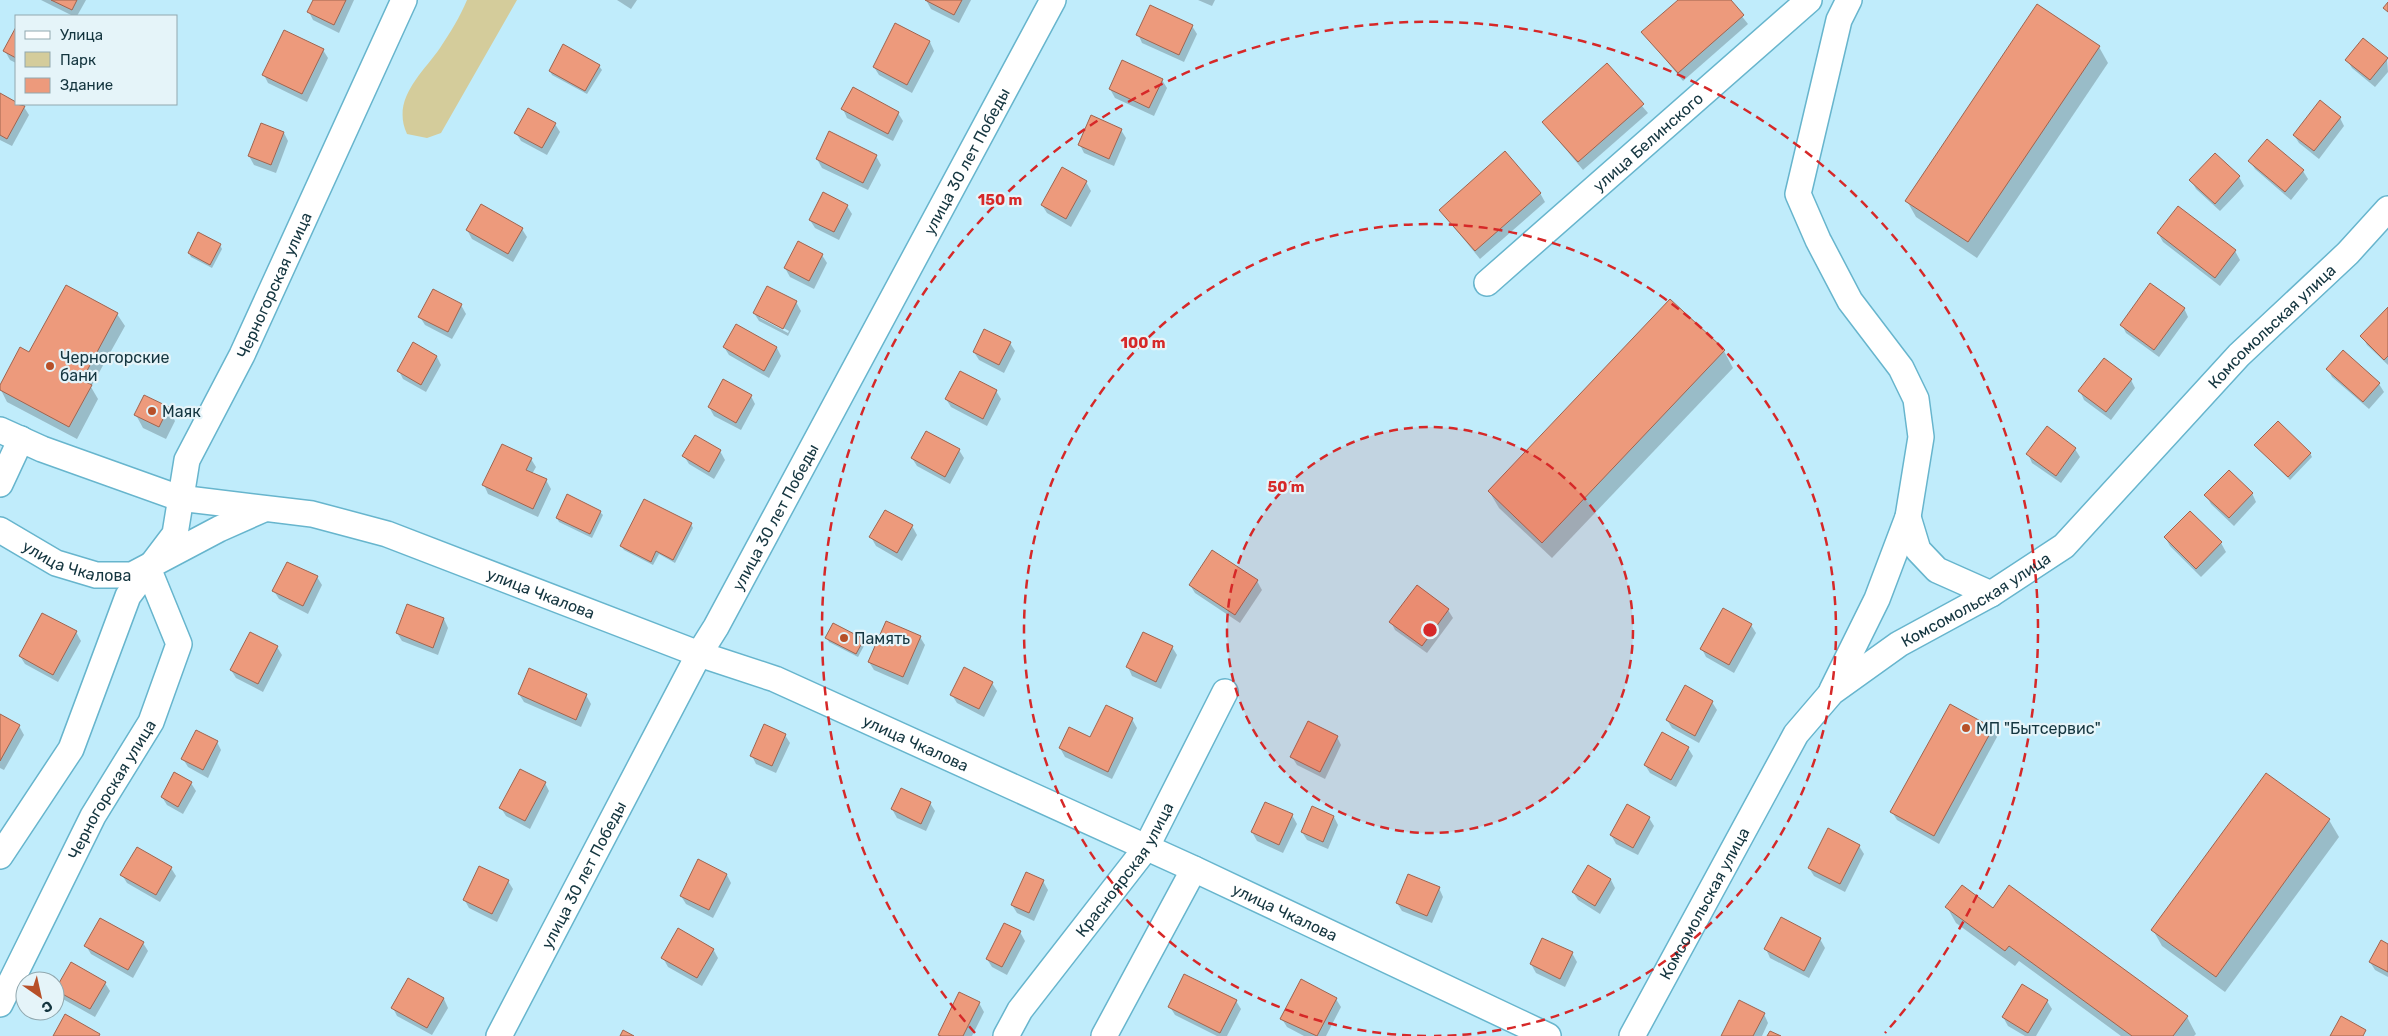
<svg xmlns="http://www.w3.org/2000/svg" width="2388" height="1036" font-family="Rubik,sans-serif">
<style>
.green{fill:#d4cc9b}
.shadow{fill:#0003;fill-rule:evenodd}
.building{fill:#ed9a7c;stroke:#a0644f}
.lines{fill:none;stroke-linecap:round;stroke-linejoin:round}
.street-casing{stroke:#67b5cd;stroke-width:28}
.street{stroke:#fff;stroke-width:25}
.ring{fill:none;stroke:#d62828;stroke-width:2.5;stroke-dasharray:9 6}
.poi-dot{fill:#b75029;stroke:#e5f4f9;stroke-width:2}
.labels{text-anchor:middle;stroke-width:4.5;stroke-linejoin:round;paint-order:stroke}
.street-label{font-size:16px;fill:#14353f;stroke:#e5f4f9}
.poi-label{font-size:16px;fill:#14353f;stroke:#e5f4f9;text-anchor:start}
.centre{fill:#d62828;stroke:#e5f4f9;stroke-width:2.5}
.ring-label{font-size:15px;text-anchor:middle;font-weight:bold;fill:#d62828;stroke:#e5f4f9;stroke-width:4.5;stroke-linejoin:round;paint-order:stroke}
</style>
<rect width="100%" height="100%" fill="#c0ecfb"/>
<path class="green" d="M467,0H517L441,133L427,138L407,134C391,99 422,74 440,48C450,33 460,17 467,0Z"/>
<g class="shadow">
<path d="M41,0H86L77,16H73Z"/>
<path d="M314,0H354L339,33L313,20L309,12Z"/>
<path d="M617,0H637L631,9Z"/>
<path d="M926,0H971L959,23L931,9Z"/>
<path d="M1198,0H1215L1212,6Z"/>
<path d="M1680,0H1729L1748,24L1683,81L1643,32Z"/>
<path d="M896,25L930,42L934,51L912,93L879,75L874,67Z"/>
<path d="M1192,26L1197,34L1184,62L1142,43L1138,34Z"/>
<path d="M16,30V63L10,60L5,51Z"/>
<path d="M2099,47L2108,63L1977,258L1916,217L1907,201Z"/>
<path d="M323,50L328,58L307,102L268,83L264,75Z"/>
<path d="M2387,59L2388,72L2375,87L2352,68L2347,60Z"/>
<path d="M1607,65L1648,113L1583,170L1543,122Z"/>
<path d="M599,66L602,70L587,94L552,75L550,71Z"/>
<path d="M1162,80L1167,88L1154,116L1115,98L1110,89Z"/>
<path d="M0,94L24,107L29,115L12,146L0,140Z"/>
<path d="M843,109L898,113L903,121L893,141L847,118Z"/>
<path d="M2340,118L2344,126L2319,159L2299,143L2294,135Z"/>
<path d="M555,124L560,132L547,155L521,141L516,133Z"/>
<path d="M1121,130L1126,138L1114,166L1084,153L1080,145Z"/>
<path d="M284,133L288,141L276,173L254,165L249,156Z"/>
<path d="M2267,140L2303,171L2308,179L2291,200L2255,169L2250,161Z"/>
<path d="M2215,155L2239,177L2244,186L2220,211L2196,189L2191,180Z"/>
<path d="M876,156L881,165L868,190L822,168L817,159Z"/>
<path d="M1063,169L1086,182L1091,191L1071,227L1047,213L1042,205Z"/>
<path d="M1540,193L1545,202L1480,259L1440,210Z"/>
<path d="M847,206L852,214L839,240L815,228L810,220Z"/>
<path d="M2178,208L2235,251L2240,260L2220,286L2163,242L2158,233Z"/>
<path d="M522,229L527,237L513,262L472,239L467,230Z"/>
<path d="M220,245L222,249L212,268L191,257L189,253Z"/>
<path d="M822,255L827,263L814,289L790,277L785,268Z"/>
<path d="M796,302L801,311L788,336L759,321L754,313ZM760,315L789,331L788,333L760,318Z"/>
<path d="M461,305L466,314L452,339L425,325L420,317Z"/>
<path d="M2184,308L2188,317L2159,357L2126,333L2122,325Z"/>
<path d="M2388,309V365L2367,345L2362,336Z"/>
<path d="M117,314L125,326L91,387L98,399L77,439L7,402L0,388L30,354Z"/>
<path d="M737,325L777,348L781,356L769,378L729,355L724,347Z"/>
<path d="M1010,343L1015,351L1004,373L979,360L974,352Z"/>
<path d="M414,344L437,357L441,365L426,392L403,379L399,371Z"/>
<path d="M1724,351L1733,368L1552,558L1499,508L1489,491Z"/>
<path d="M2328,369L2379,384L2384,392L2369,409L2332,377Z"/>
<path d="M2131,380L2135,388L2111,420L2084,400L2080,391Z"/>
<path d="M996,391L1001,399L987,426L951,407L946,399Z"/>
<path d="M751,396L755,404L741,430L714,416L709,407Z"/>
<path d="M168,408L175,421L166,439L143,428L136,415Z"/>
<path d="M695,437L720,451L725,460L714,479L689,464L684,456Z"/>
<path d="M2258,448L2310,453L2312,457L2290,480Z"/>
<path d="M2075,449L2080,457L2061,483L2032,463L2028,454Z"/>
<path d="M959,450L964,458L950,484L917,466L912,458Z"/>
<path d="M531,459L536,467L532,474L546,480L551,489L538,517L488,494L484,485Z"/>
<path d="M2252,493L2256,502L2234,526L2211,504L2206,495Z"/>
<path d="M600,512L603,515L592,538L559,522L557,518Z"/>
<path d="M2190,512L2221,543L2226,552L2201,577L2170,546L2165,537Z"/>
<path d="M691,524L693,528L675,563L659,554L653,565L624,550L621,546Z"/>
<path d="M912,526L917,535L902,561L876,546L871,537Z"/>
<path d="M317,577L322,585L308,614L279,599L274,591Z"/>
<path d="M1257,581L1262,590L1240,623L1195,593L1190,585Z"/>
<path d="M408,605L444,619L448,628L438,655L402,641L397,633Z"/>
<path d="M1448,610L1453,618L1427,653L1395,630L1391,622Z"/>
<path d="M1751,625L1756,633L1734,673L1706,657L1702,649Z"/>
<path d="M76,632L81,641L58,682L25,664L20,656Z"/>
<path d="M920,637L925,645L908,685L874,670L869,662Z"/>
<path d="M827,638L863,640L865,644L858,657L829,642Z"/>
<path d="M277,647L282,655L263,692L236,678L231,670Z"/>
<path d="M1172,647L1177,655L1161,689L1132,676L1128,667Z"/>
<path d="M530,670L586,695L591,704L581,727L524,702L519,694Z"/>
<path d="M992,683L997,691L984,717L957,703L952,695Z"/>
<path d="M1712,702L1717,710L1699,743L1672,728L1667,720Z"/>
<path d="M0,716L19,726L24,735L4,770L0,768Z"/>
<path d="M1132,719L1137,728L1112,779L1065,757L1060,748L1091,739Z"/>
<path d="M1992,729L1997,737L1939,844L1897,820L1892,812Z"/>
<path d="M785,735L790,743L776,773L756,764L752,756Z"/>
<path d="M1337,737L1341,745L1325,779L1297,765L1292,757Z"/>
<path d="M217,742L221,750L208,778L188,767L183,759Z"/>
<path d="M1688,748L1693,756L1676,787L1650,773L1645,765Z"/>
<path d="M2267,774L2329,820L2339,837L2225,992L2162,946L2153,930Z"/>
<path d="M191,783L196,791L183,814L167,805L162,797Z"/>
<path d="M545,783L549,791L530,829L506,816L501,808Z"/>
<path d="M930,803L935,811L926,831L897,818L892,809Z"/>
<path d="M1292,815L1297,824L1283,853L1257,841L1252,832Z"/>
<path d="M1334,817L1338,825L1328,849L1307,840L1302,832Z"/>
<path d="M1649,818L1654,826L1638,855L1616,844L1611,835Z"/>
<path d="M1859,846L1864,854L1845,892L1814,876L1809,868Z"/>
<path d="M171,868L176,876L160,902L127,883L122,875Z"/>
<path d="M727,875L731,883L713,918L686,904L681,896Z"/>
<path d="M1611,880L1615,888L1600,914L1578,900L1573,892Z"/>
<path d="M508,881L513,889L497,922L469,908L464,899Z"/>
<path d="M1043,881L1048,890L1034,921L1017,913L1012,905Z"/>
<path d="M1439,888L1443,897L1432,923L1402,911L1397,903Z"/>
<path d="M1947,907L1993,909L2187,1017L2196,1034L2194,1036H2121L2019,961L2015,966L1956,923Z"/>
<path d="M1020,932L1025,941L1007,975L992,967L987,959Z"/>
<path d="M1820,939L1825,948L1809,978L1770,958L1766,949Z"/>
<path d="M1543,940L1572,953L1577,962L1565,987L1536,973L1531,964Z"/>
<path d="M143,943L148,951L133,978L91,954L86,946Z"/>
<path d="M2388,945V977L2375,970L2370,962Z"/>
<path d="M713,949L718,958L702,986L668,967L663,958Z"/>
<path d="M408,979L444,999L448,1008L432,1035L397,1016L393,1008Z"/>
<path d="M105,983L110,991L95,1017L61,998L56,990Z"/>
<path d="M1336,999L1341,1007L1326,1036H1304L1287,1027L1282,1019Z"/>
<path d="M1236,1001L1241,1009L1227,1036H1217L1175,1015L1170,1007Z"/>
<path d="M2047,1001L2052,1009L2036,1036H2025L2008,1026L2003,1017Z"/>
<path d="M979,1003L984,1012L972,1036H941Z"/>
<path d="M1764,1014L1768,1023L1762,1036H1722Z"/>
</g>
<g class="building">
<path d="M51,0H77L72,10Z"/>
<path d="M313,0H346L334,25L307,12Z"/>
<path d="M925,0H962L954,15Z"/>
<path d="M1678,0H1731L1744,15L1678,73L1641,32Z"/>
<path d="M2388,2V12L2383,8Z"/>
<path d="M2037,4L2100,46L1968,242L1905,201Z"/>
<path d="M1150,5L1193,25L1179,55L1136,35Z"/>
<path d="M895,23L930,41L907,85L873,67Z"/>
<path d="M16,27V58L3,51Z"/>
<path d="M284,30L324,49L302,94L262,75Z"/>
<path d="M2363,38L2388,58L2370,80L2345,60Z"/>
<path d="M563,44L600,65L585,91L549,71Z"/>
<path d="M1122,60L1163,79L1149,108L1109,89Z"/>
<path d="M1607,63L1644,104L1578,162L1542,122Z"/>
<path d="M853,87L899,112L888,134L841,109Z"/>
<path d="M0,93L16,102V104L25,106L7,139L0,135Z"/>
<path d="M2320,100L2341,117L2314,151L2293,135Z"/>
<path d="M528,108L556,123L542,148L514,133Z"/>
<path d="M1091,115L1122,129L1109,159L1078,145Z"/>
<path d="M261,123L284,132L271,165L248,156Z"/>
<path d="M829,131L877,155L863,183L816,159Z"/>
<path d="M2267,139L2304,170L2285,192L2248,161Z"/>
<path d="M1505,151L1541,193L1475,251L1439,210Z"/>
<path d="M2215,153L2240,176L2215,204L2189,180Z"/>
<path d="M1062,167L1087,181L1066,219L1041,205Z"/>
<path d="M823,192L848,205L834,232L809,220Z"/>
<path d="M481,204L523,228L508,254L466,230Z"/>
<path d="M2178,206L2236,250L2215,278L2157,233Z"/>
<path d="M198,232L221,244L210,265L188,253Z"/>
<path d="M798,241L823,254L809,281L784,268Z"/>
<path d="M2150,283L2185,308L2154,350L2120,325Z"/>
<path d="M66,285L118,313L82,380L92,385L69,427L0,390V385L20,347L29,352Z"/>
<path d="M767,286L797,301L783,329L753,313Z"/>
<path d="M433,289L462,304L448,332L418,317Z"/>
<path d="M1670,299L1725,350L1542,543L1488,491Z"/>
<path d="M2388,307V356L2384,360L2360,336Z"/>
<path d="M736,324L777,347L764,371L723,347Z"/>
<path d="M984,329L1011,342L999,365L973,352Z"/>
<path d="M413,342L437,356L421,385L397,371Z"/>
<path d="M2343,350L2380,383L2363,402L2326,369Z"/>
<path d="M2104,358L2132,379L2106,412L2078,391Z"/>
<path d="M960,371L997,390L983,419L945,399Z"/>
<path d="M723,379L752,395L736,423L708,407Z"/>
<path d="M144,395L169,407L159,427L134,415Z"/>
<path d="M2278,421L2311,453L2288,477L2254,445Z"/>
<path d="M2047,426L2076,448L2056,476L2026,454Z"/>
<path d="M926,431L960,449L945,477L911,458Z"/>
<path d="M695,435L721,450L709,472L682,456Z"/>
<path d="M502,444L532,458L526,470L547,479L533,509L482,485Z"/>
<path d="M2229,470L2253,493L2229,518L2204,495Z"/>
<path d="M567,494L601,511L590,534L556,518Z"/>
<path d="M644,499L692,523L673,560L656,551L651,562L620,546Z"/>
<path d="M885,510L913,525L897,553L869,537Z"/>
<path d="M2190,511L2222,542L2196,569L2164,537Z"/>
<path d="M1212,550L1258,580L1235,615L1189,585Z"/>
<path d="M287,562L318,576L303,606L272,591Z"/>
<path d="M1417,585L1449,609L1422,646L1389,622Z"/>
<path d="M407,604L444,618L433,648L396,633Z"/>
<path d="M1723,608L1752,624L1729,665L1700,649Z"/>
<path d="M42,613L77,631L53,675L19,656Z"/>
<path d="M886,621L921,636L903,677L868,662Z"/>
<path d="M833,623L864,639L856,654L825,638Z"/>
<path d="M250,632L278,646L258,684L230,670Z"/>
<path d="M1143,632L1173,646L1156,682L1126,667Z"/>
<path d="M964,667L993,682L979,709L950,695Z"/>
<path d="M529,668L587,694L576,720L518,694Z"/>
<path d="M1685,685L1713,701L1695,736L1666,720Z"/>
<path d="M1950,704L1993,728L1934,836L1890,812Z"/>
<path d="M1106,705L1133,718L1108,772L1059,748L1069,727L1090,737Z"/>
<path d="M0,714L20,725L0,761Z"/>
<path d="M1308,721L1338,736L1320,772L1290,757Z"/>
<path d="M764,724L786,734L772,766L750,756Z"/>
<path d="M196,730L218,741L203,770L181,759Z"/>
<path d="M1662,732L1689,747L1671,780L1644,765Z"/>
<path d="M520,769L546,782L525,821L499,808Z"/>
<path d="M174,772L192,782L178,807L161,797Z"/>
<path d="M2266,773L2330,819L2216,977L2151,930Z"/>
<path d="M901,788L931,802L921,824L891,809Z"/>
<path d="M1265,802L1293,814L1279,845L1251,832Z"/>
<path d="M1627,804L1650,817L1633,848L1610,835Z"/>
<path d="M1312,806L1334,816L1323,842L1301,832Z"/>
<path d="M1828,828L1860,845L1840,884L1808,868Z"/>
<path d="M137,847L172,867L156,895L120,875Z"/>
<path d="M698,859L727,874L709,910L680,896Z"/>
<path d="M1588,865L1611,879L1595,906L1572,892Z"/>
<path d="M479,866L509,880L492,914L463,900Z"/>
<path d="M1026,872L1044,880L1029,913L1011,905Z"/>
<path d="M1408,874L1440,887L1427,916L1396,903Z"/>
<path d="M1962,885L1993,908L2009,885L2188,1016L2173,1036H2132L2009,946L2005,951L1945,907Z"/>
<path d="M1781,917L1821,938L1804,971L1764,949Z"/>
<path d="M100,918L144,942L128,970L84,946Z"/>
<path d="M1004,923L1021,931L1002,967L986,959Z"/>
<path d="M678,928L714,949L697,978L661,958Z"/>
<path d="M1542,938L1573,952L1560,979L1530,964Z"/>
<path d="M2381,940L2388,944V972L2369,962Z"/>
<path d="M71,962L106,982L90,1009L55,990Z"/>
<path d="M1184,974L1237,1000L1220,1033L1168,1007Z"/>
<path d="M408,978L444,998L427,1028L391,1008Z"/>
<path d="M1301,979L1337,998L1317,1036L1280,1019Z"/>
<path d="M2022,984L2048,1000L2028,1033L2002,1017Z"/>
<path d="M959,992L980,1002L963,1036H941L938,1035Z"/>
<path d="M1739,1000L1765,1013L1753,1036H1721Z"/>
<path d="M65,1014L100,1034L99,1036H53Z"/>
<path d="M2341,1016L2366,1030L2363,1036H2330Z"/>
<path d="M623,1030L634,1036H620Z"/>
<path d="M1770,1031L1781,1036H1767Z"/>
</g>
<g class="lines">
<defs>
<g id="street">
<path id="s1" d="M1487,283L1809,0"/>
<path id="s2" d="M0,430L42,449L179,498L312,514L387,534L699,654L775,679L1194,869L1548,1036"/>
<path d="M0,484L21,439"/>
<path d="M1908,517L1918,550L1937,570L1991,594"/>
<path id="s3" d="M0,530L56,563L96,575H132L219,529L264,509"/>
<path d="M1832,690L1877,599L1908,517L1921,437L1916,399L1901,368L1850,301L1818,240L1798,194L1839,20L1849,0"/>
<path id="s4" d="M0,856L71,749L128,596L175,534L187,460L242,355L404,0"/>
<path id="s5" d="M0,1004L93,816L151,722L179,644L148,568"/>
<path id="s6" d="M499,1036L699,654L716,627L1053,0"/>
<path id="s7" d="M1006,1036L1020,1010L1146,848L1225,692"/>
<path d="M1104,1036L1194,869"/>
<path id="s8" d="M1632,1036L1796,734L1832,692L1899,644L1991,594L2064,546L2239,355L2348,253L2388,209"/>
</g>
</defs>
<use href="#street" class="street-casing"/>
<use href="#street" class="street"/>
</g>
<circle cx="1430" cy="630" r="203" fill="#d62828" fill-opacity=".12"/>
<g class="ring">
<circle cx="1430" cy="630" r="203"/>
<path d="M1426 1036A406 406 0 1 1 1434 1036"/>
<path d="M975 1033A608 608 0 1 1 1885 1033"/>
</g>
<g class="poi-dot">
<circle cx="50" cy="366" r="5"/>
<circle cx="152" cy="411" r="5"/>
<circle cx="844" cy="638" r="5"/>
<circle cx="1966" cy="728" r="5"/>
</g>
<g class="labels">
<g class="street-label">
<text dy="6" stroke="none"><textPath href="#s1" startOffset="214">улица Белинского</textPath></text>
<text dy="6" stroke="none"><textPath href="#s6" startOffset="992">улица 30 лет Победы</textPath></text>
<text dy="6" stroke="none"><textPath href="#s4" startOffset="640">Черногорская улица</textPath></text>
<text dy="6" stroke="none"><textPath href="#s8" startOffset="976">Комсомольская улица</textPath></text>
<text dy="6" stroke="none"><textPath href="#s6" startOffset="588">улица 30 лет Победы</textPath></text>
<text dy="6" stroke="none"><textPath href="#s3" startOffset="85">улица Чкалова</textPath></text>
<text dy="6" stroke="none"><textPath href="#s2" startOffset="568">улица Чкалова</textPath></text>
<text dy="6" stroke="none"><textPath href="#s8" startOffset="570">Комсомольская улица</textPath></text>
<text dy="6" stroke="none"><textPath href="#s2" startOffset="972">улица Чкалова</textPath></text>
<text dy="6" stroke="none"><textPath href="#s5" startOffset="242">Черногорская улица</textPath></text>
<text dy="6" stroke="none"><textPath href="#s7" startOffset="205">Красноярская улица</textPath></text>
<text dy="6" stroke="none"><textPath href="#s6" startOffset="182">улица 30 лет Победы</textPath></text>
<text dy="6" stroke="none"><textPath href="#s8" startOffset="151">Комсомольская улица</textPath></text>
<text dy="6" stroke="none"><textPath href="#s2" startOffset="1378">улица Чкалова</textPath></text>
</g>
<g class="poi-label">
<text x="60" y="363">Черногорские<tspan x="60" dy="18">бани</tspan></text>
<text x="162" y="417">Маяк</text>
<text x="854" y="644">Память</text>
<text x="1976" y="734">МП "Бытсервис"</text>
</g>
</g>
<circle cx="1430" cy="630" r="8" class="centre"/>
<g class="ring-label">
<text x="1000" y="205">150 m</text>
<text x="1143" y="348">100 m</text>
<text x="1286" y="492">50 m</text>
</g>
<rect x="15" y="15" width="162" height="90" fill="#e5f4f9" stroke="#91a8af"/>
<rect x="25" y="31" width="25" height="8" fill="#ffffff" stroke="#91a8af"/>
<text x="60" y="40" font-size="15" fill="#14353f">Улица</text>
<rect x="25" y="52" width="25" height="15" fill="#d4cc9b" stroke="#91a8af"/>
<text x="60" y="65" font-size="15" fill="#14353f">Парк</text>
<rect x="25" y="78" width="25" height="15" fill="#ed9a7c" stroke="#91a8af"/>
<text x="60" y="90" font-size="15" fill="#14353f">Здание</text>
<g transform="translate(40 996) rotate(146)"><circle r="24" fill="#e5f4f9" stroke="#91a8af"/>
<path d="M0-4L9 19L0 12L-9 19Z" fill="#b75029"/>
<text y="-8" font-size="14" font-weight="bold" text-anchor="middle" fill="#14353f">С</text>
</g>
</svg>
